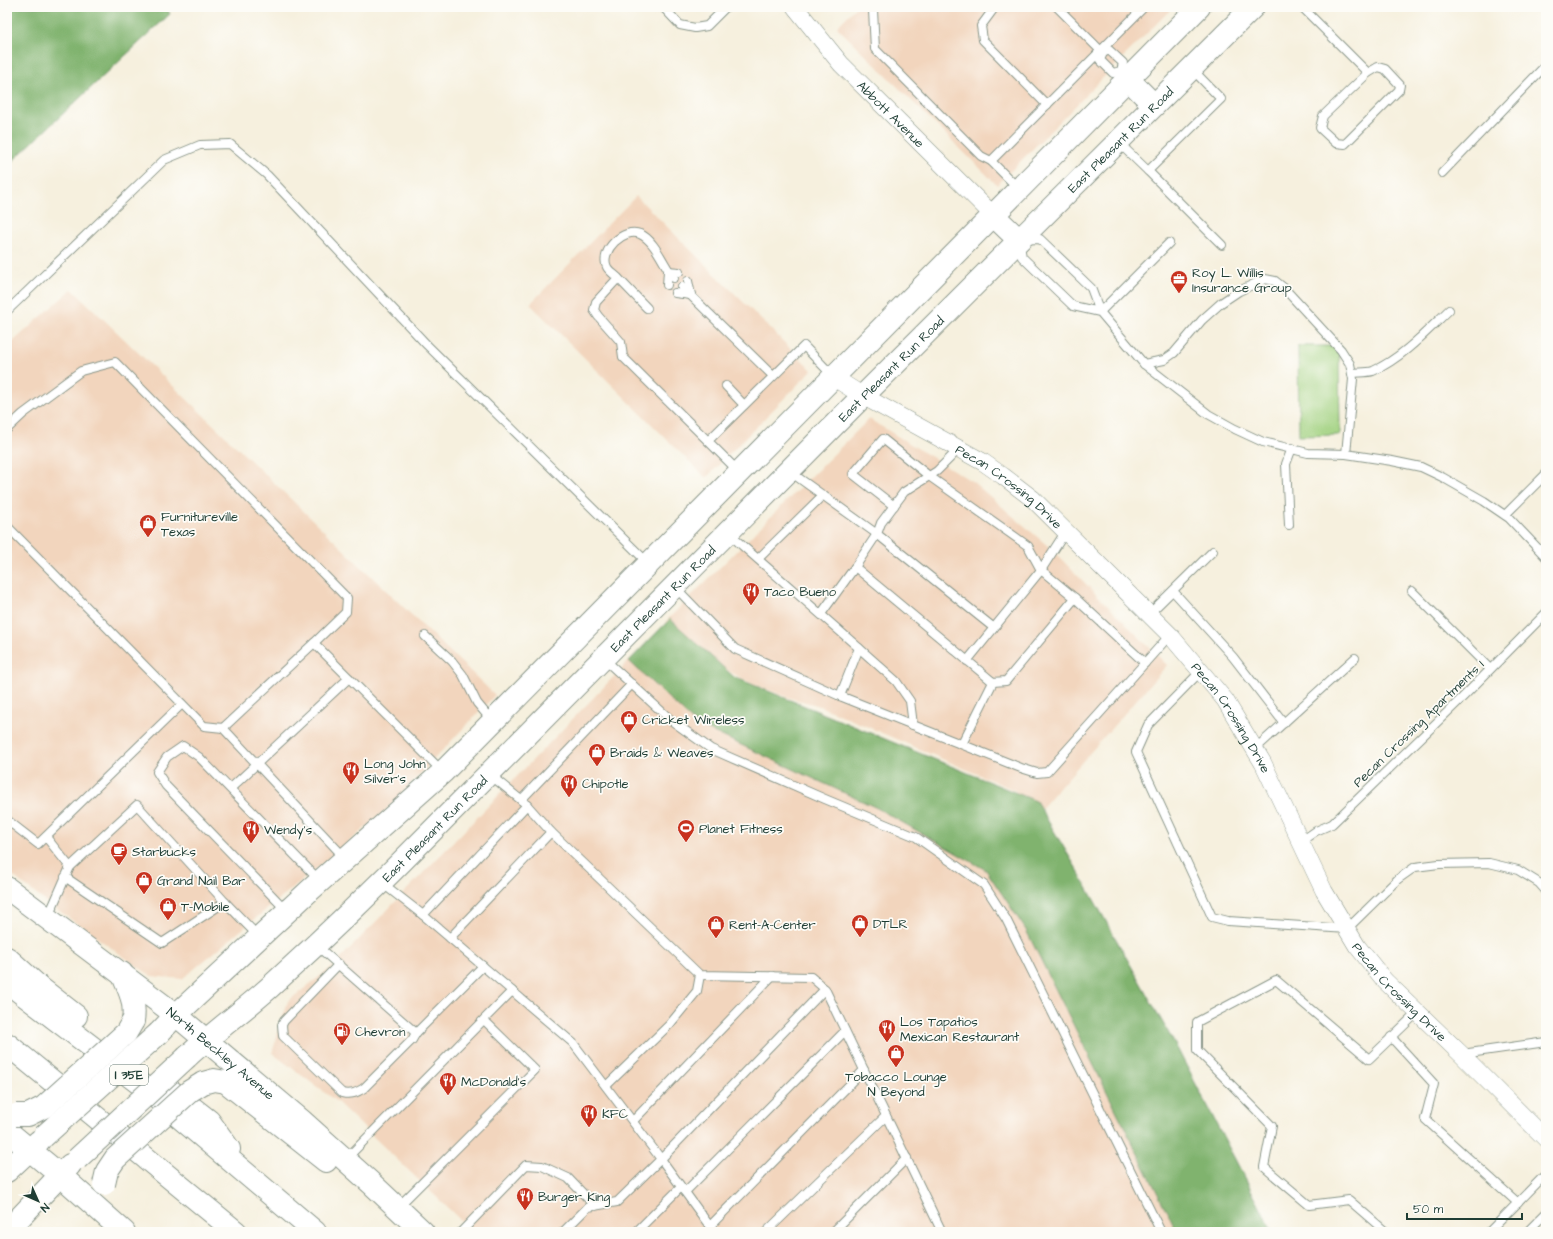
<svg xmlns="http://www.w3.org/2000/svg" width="1553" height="1239" font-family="'Architects Daughter',sans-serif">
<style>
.built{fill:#f2d5bd}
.green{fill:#a1d180;stroke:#60875a}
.forest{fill:#80b36e;stroke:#507851}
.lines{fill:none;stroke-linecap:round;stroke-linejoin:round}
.lane-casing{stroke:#8a9689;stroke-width:10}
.street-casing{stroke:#8a9689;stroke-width:18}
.secondary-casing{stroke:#8a9689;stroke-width:24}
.highway-casing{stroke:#8a9689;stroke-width:24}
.lane{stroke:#fff;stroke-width:8}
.street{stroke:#fff;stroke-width:17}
.secondary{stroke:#fff;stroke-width:22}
.highway{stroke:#fff;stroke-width:22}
.secondary-bridge-casing{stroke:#8a9689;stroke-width:24;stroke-linecap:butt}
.secondary-bridge{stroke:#fff;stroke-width:22}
.labels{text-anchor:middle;stroke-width:3.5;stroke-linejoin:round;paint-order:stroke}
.shield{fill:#fdfcf7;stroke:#62766e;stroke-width:1}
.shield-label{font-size:12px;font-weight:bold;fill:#1f3d34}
.street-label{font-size:13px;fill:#1f3d34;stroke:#fdfcf7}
.poi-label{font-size:13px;fill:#1f3d34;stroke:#fdfcf7;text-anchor:start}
</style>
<rect width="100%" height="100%" fill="#fdfcf7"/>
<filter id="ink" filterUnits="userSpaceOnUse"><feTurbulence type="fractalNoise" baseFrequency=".025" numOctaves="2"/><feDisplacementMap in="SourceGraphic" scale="8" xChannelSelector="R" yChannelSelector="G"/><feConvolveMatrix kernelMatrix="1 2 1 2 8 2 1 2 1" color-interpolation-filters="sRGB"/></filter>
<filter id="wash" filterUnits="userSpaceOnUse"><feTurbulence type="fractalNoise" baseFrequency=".012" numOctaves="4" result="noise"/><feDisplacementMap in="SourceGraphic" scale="16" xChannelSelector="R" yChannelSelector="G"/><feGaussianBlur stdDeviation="0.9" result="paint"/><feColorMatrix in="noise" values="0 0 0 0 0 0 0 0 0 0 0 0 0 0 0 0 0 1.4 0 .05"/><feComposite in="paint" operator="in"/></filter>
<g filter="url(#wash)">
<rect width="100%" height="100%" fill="#f6f0de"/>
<g class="built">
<path d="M856,7H1173L997,185L837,27Z"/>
<path d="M636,196L812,370L706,478L530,304Z"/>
<path d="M72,289L495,695L380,816L182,979L151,976L38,896L7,871V347Z"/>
<path d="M869,419L973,482L1049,547L1167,665L1039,811L1014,790L817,705L790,698L751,683L732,673L697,650L665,622Z"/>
<path d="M629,661L696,724L877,808L986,870L1026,930L1177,1232H473L337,1102L272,1053L288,1001L332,967Z"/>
</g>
<path class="green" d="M1298,346H1339L1340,435L1299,436Z"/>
<g class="forest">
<path d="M9,7H166L170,14L7,166V32Z"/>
<path d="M670,619L734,677L1036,801L1075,866L1177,1048L1273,1232H1177L1026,930L986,870L877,808L696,724L629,661Z"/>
</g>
</g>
<g filter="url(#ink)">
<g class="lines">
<defs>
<g id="lane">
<path d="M663,7L680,25L695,28L707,26L726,7"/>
<path d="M875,7L873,10L875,49L981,156L991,161"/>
<path d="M995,7L981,26L983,40L1047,105"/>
<path d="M1057,7L1103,53"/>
<path d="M1302,7L1368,73"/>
<path d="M1109,50L1123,63L1121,71L1113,73L1100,60L1103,53Z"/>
<path d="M1378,67L1385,69L1400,85L1399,90L1345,144L1336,143L1320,128L1323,116L1368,73Z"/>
<path d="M1118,142L1148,171L1221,99L1192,69"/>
<path d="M1148,171L1222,245"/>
<path d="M1442,173L1546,65"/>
<path d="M1018,188L991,161L1144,7"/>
<path d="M668,271L679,272"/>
<path d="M618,278L647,308"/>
<path d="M674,278C664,266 655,240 640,234C624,227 599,251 607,267C609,271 615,275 618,278L596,302L594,310L598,316L621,342L623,357L708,441"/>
<path d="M688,281L691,295"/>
<path d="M667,285L668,271"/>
<path d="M682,287L773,376"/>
<path d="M675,293L691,295"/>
<path d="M7,311L164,160L200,145L230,144L267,175L427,345L648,563"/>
<path d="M1100,312L1073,306L1022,257L1019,240L1040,239L1091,288L1100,312L1144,364L1208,414L1235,429L1263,442L1308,453L1346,454L1392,461L1421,467L1442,477L1484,501L1509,518L1546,557"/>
<path d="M1100,312L1169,243"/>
<path d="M1144,364L1164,360L1174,353L1202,320L1221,303L1239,291L1265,279L1275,281L1284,288L1341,350L1350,364L1353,379L1346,454"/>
<path d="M1352,373C1358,372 1367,373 1373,371C1401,359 1427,331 1449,310"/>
<path d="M726,386L744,405"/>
<path d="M7,429L23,414L81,371L115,362L347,598L346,612L314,643"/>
<path d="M789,471L877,534L881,523L904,492L937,471L959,449"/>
<path d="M739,472L708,441L804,346L833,376"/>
<path d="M894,506L853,474L883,439L929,476L1028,546L1041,570L1066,531"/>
<path d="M1505,515L1546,474"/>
<path d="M1289,525L1286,464L1292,448"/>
<path d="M7,526L204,726L223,728"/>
<path d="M728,533L859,648L840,696L1021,768L1037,773L1047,772L1170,635"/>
<path d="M758,559L823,495"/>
<path d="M675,587L735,649L840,696"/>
<path d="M1173,591L1233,657L1284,723"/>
<path d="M1412,591L1490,669"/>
<path d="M1075,598L1145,663"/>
<path d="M821,614L855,567"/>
<path d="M1149,614L1213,551"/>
<path d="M425,636L452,661L463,675L477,703L492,721"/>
<path d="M859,648L896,681L910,701L913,725"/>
<path d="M603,658L672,721L711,749L825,799L916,837L984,885L1006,919L1161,1232"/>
<path d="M967,661L1041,570L1075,598L1006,681L993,682L855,567L877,534L994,628"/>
<path d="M1201,671L1148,725L1136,752L1212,917L1228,921L1347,929L1398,879L1415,867L1439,864L1489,863L1518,870L1539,883L1546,891"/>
<path d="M962,744L993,682"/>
<path d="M1255,749L1355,658"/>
<path d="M489,774L527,805L551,832L700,975L811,977L825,989L942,1232"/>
<path d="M231,788L349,678"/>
<path d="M521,800L632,684"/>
<path d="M7,820L38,844L182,704"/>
<path d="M46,837L70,867L48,917"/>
<path d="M1300,842L1316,831L1332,824L1464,696L1546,613"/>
<path d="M345,858L223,728L314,643L442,771"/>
<path d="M70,867L137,805L225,902"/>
<path d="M65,877L162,943L225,902L259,937"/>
<path d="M382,883L423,915L573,1043L661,1159L617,1202L588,1207L563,1232"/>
<path d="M286,910L166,786L157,772L167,757L183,746L199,757L319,880"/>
<path d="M423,915L527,805"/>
<path d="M450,938L551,832"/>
<path d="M316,945L416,1033L483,966"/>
<path d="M339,964L284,1021L282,1025L283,1036L342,1093C351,1095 356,1093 364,1088L412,1040L416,1033"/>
<path d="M1391,1037L1434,1084L1425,1119L1518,1203"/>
<path d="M1462,1054L1546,1042"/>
<path d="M606,1086L670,1024L697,991L700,975"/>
<path d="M633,1121L772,976"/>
<path d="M346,1159L512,991"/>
<path d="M685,1192L845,1031"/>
<path d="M398,1207L535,1070L484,1020"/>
<path d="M710,1226L864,1070"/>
<path d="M461,1232L526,1165L542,1166L568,1178L595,1206"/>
<path d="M636,1232L681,1187"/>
<path d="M714,1232L661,1159L825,989"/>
<path d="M766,1232L886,1116"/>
<path d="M833,1232L907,1158"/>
<path d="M1386,1232L1349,1200L1309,1205L1264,1167L1272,1126L1197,1050V1022L1276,980L1369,1059L1418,1012"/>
<path d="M1489,1232L1546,1174"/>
<path d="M1527,1232L1546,1213"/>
</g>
<g id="street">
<path id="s1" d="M795,7L841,64L993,215"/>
<path id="s2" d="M833,377L863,396L983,462L1003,476L1033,499L1170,635L1225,700L1263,763L1324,891L1357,946L1385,981L1461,1054L1546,1139"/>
</g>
<g id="secondary">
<path d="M1128,79L1154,105"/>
<path d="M993,215L1019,240"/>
<path id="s3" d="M7,888L176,1015L302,1121L371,1183L423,1232"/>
<path d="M122,973C129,991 136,1001 133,1021"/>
<path d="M159,1033L176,1015L308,892L443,772L1199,7"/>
<path id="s4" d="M187,1057C214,1032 243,1011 270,987C325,937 378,886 430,833L853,406L1253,7"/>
<path d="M203,1083L214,1080L226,1082L326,1161"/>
<path d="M7,1131L60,1175L124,1232"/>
<path d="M7,1171L39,1141"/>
<path d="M7,1231L70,1165"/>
</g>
<g id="highway">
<path d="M7,958L39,987L76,1016"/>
<path d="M7,982L144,1087L315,1232"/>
<path d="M7,1044L236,1232"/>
<path d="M167,1088L209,1121L229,1149"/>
</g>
</defs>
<use href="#lane" class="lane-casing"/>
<use href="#street" class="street-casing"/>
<use href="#secondary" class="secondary-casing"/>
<use href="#highway" class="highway-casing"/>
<use href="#lane" class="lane"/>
<use href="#street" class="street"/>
<use href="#secondary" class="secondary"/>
<use href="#highway" class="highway"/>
<defs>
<g id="secondary-bridge">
<path d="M16,1115H28L44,1107L126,1033L133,1021"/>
<path d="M43,1137L159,1033"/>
<path d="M77,1159L187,1057"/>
<path d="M104,1184L107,1171L115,1159L190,1091L203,1083"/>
</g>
</defs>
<use href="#secondary-bridge" class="secondary-bridge-casing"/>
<use href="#secondary-bridge" class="secondary-bridge"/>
</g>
</g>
<defs>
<symbol id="office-pin" viewBox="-11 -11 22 30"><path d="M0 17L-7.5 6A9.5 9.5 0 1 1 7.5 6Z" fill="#c8321e" stroke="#fdfcf7"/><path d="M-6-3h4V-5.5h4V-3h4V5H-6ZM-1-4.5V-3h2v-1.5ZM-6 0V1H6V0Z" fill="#fff"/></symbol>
<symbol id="shop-pin" viewBox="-11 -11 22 30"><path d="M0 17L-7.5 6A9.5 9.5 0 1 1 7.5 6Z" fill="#c8321e" stroke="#fdfcf7"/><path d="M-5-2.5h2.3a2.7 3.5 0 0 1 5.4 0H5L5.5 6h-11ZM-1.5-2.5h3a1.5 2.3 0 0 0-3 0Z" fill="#fff"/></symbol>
<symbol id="restaurant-pin" viewBox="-11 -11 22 30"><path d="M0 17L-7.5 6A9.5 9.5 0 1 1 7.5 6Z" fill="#c8321e" stroke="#fdfcf7"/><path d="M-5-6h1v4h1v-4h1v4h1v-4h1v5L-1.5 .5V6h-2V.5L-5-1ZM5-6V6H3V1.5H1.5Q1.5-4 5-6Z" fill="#fff"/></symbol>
<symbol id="stadium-pin" viewBox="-11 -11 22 30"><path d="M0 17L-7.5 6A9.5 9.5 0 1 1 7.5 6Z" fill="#c8321e" stroke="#fdfcf7"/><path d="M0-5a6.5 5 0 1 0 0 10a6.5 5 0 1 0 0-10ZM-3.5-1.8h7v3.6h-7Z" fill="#fff"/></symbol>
<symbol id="cafe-pin" viewBox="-11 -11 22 30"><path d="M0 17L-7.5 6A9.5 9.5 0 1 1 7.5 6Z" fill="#c8321e" stroke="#fdfcf7"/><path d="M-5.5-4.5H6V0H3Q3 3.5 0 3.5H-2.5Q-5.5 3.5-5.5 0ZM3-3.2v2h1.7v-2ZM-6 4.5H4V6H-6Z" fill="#fff"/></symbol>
<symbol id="fuel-pin" viewBox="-11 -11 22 30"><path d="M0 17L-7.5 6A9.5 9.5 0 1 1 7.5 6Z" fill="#c8321e" stroke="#fdfcf7"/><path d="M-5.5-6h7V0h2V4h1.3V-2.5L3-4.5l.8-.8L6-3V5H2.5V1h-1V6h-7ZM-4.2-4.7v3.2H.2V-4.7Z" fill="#fff"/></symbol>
</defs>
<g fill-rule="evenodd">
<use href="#office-pin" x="1169" y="269" width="20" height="27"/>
<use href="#shop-pin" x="138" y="513" width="20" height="27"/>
<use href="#restaurant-pin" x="741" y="581" width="20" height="27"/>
<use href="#shop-pin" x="619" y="709" width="20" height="27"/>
<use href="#shop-pin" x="587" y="742" width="20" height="27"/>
<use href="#restaurant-pin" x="341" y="760" width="20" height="27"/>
<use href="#restaurant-pin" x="559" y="773" width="20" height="27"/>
<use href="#stadium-pin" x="676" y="818" width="20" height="27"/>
<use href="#restaurant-pin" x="241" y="819" width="20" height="27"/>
<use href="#cafe-pin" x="109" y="841" width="20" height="27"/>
<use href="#shop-pin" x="134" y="870" width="20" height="27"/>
<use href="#shop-pin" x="158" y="896" width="20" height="27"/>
<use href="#shop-pin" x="850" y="913" width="20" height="27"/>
<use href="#shop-pin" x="706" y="914" width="20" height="27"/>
<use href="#restaurant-pin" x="877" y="1018" width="20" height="27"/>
<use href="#fuel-pin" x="332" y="1021" width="20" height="27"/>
<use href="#shop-pin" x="886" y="1043" width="20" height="27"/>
<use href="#restaurant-pin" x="438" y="1071" width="20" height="27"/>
<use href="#restaurant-pin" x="579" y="1103" width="20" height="27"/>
<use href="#restaurant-pin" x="515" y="1186" width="20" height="27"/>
</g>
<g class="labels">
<rect class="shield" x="110" y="1065" width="38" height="20" rx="3"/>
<g class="shield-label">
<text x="129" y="1079">I 35E</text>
</g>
<g class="street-label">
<text dy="5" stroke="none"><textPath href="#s1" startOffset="144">Abbott Avenue</textPath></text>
<text dy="5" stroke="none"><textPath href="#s4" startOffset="1309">East Pleasant Run Road</textPath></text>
<text dy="5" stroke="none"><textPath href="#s4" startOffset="985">East Pleasant Run Road</textPath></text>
<text dy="5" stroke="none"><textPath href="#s2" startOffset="208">Pecan Crossing Drive</textPath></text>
<text dy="5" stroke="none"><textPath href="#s4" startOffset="661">East Pleasant Run Road</textPath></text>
<text dy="5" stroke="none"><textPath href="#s2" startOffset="531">Pecan Crossing Drive</textPath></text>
<text transform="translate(1418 723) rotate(-44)" y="5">Pecan Crossing Apartments 1</text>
<text dy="5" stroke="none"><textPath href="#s4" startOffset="337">East Pleasant Run Road</textPath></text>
<text dy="5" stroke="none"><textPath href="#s2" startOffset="855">Pecan Crossing Drive</textPath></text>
<text dy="5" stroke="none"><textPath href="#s3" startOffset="270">North Beckley Avenue</textPath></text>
</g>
<g class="poi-label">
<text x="1192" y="277">Roy L. Willis<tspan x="1192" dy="15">Insurance Group</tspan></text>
<text x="161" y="521">Furnitureville<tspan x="161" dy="15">Texas</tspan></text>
<text x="764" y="596">Taco Bueno</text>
<text x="642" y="724">Cricket Wireless</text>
<text x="610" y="757">Braids &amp; Weaves</text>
<text x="364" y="768">Long John<tspan x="364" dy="15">Silver's</tspan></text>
<text x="582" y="788">Chipotle</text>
<text x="699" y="833">Planet Fitness</text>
<text x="264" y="834">Wendy's</text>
<text x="132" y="856">Starbucks</text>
<text x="157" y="885">Grand Nail Bar</text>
<text x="181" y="911">T-Mobile</text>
<text x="873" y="928">DTLR</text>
<text x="729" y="929">Rent-A-Center</text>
<text x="900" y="1026">Los Tapatios<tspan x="900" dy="15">Mexican Restaurant</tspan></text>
<text x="355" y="1036">Chevron</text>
<text x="896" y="1081" text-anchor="middle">Tobacco Lounge<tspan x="896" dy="15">N Beyond</tspan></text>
<text x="461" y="1086">McDonald's</text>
<text x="602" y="1118">KFC</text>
<text x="538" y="1201">Burger King</text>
</g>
</g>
<rect width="1553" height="1239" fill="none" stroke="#fdfcf7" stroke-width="24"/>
<g transform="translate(38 1201) rotate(135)" stroke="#fdfcf7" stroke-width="3" paint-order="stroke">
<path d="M0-3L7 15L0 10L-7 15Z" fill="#1f3d34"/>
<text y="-6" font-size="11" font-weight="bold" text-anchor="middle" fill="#1f3d34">N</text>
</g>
<path d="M1407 1213v6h115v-6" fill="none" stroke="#1f3d34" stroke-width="2"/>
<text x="1413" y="1213" font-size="12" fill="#1f3d34" stroke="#fdfcf7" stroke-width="3" paint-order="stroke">50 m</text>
</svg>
